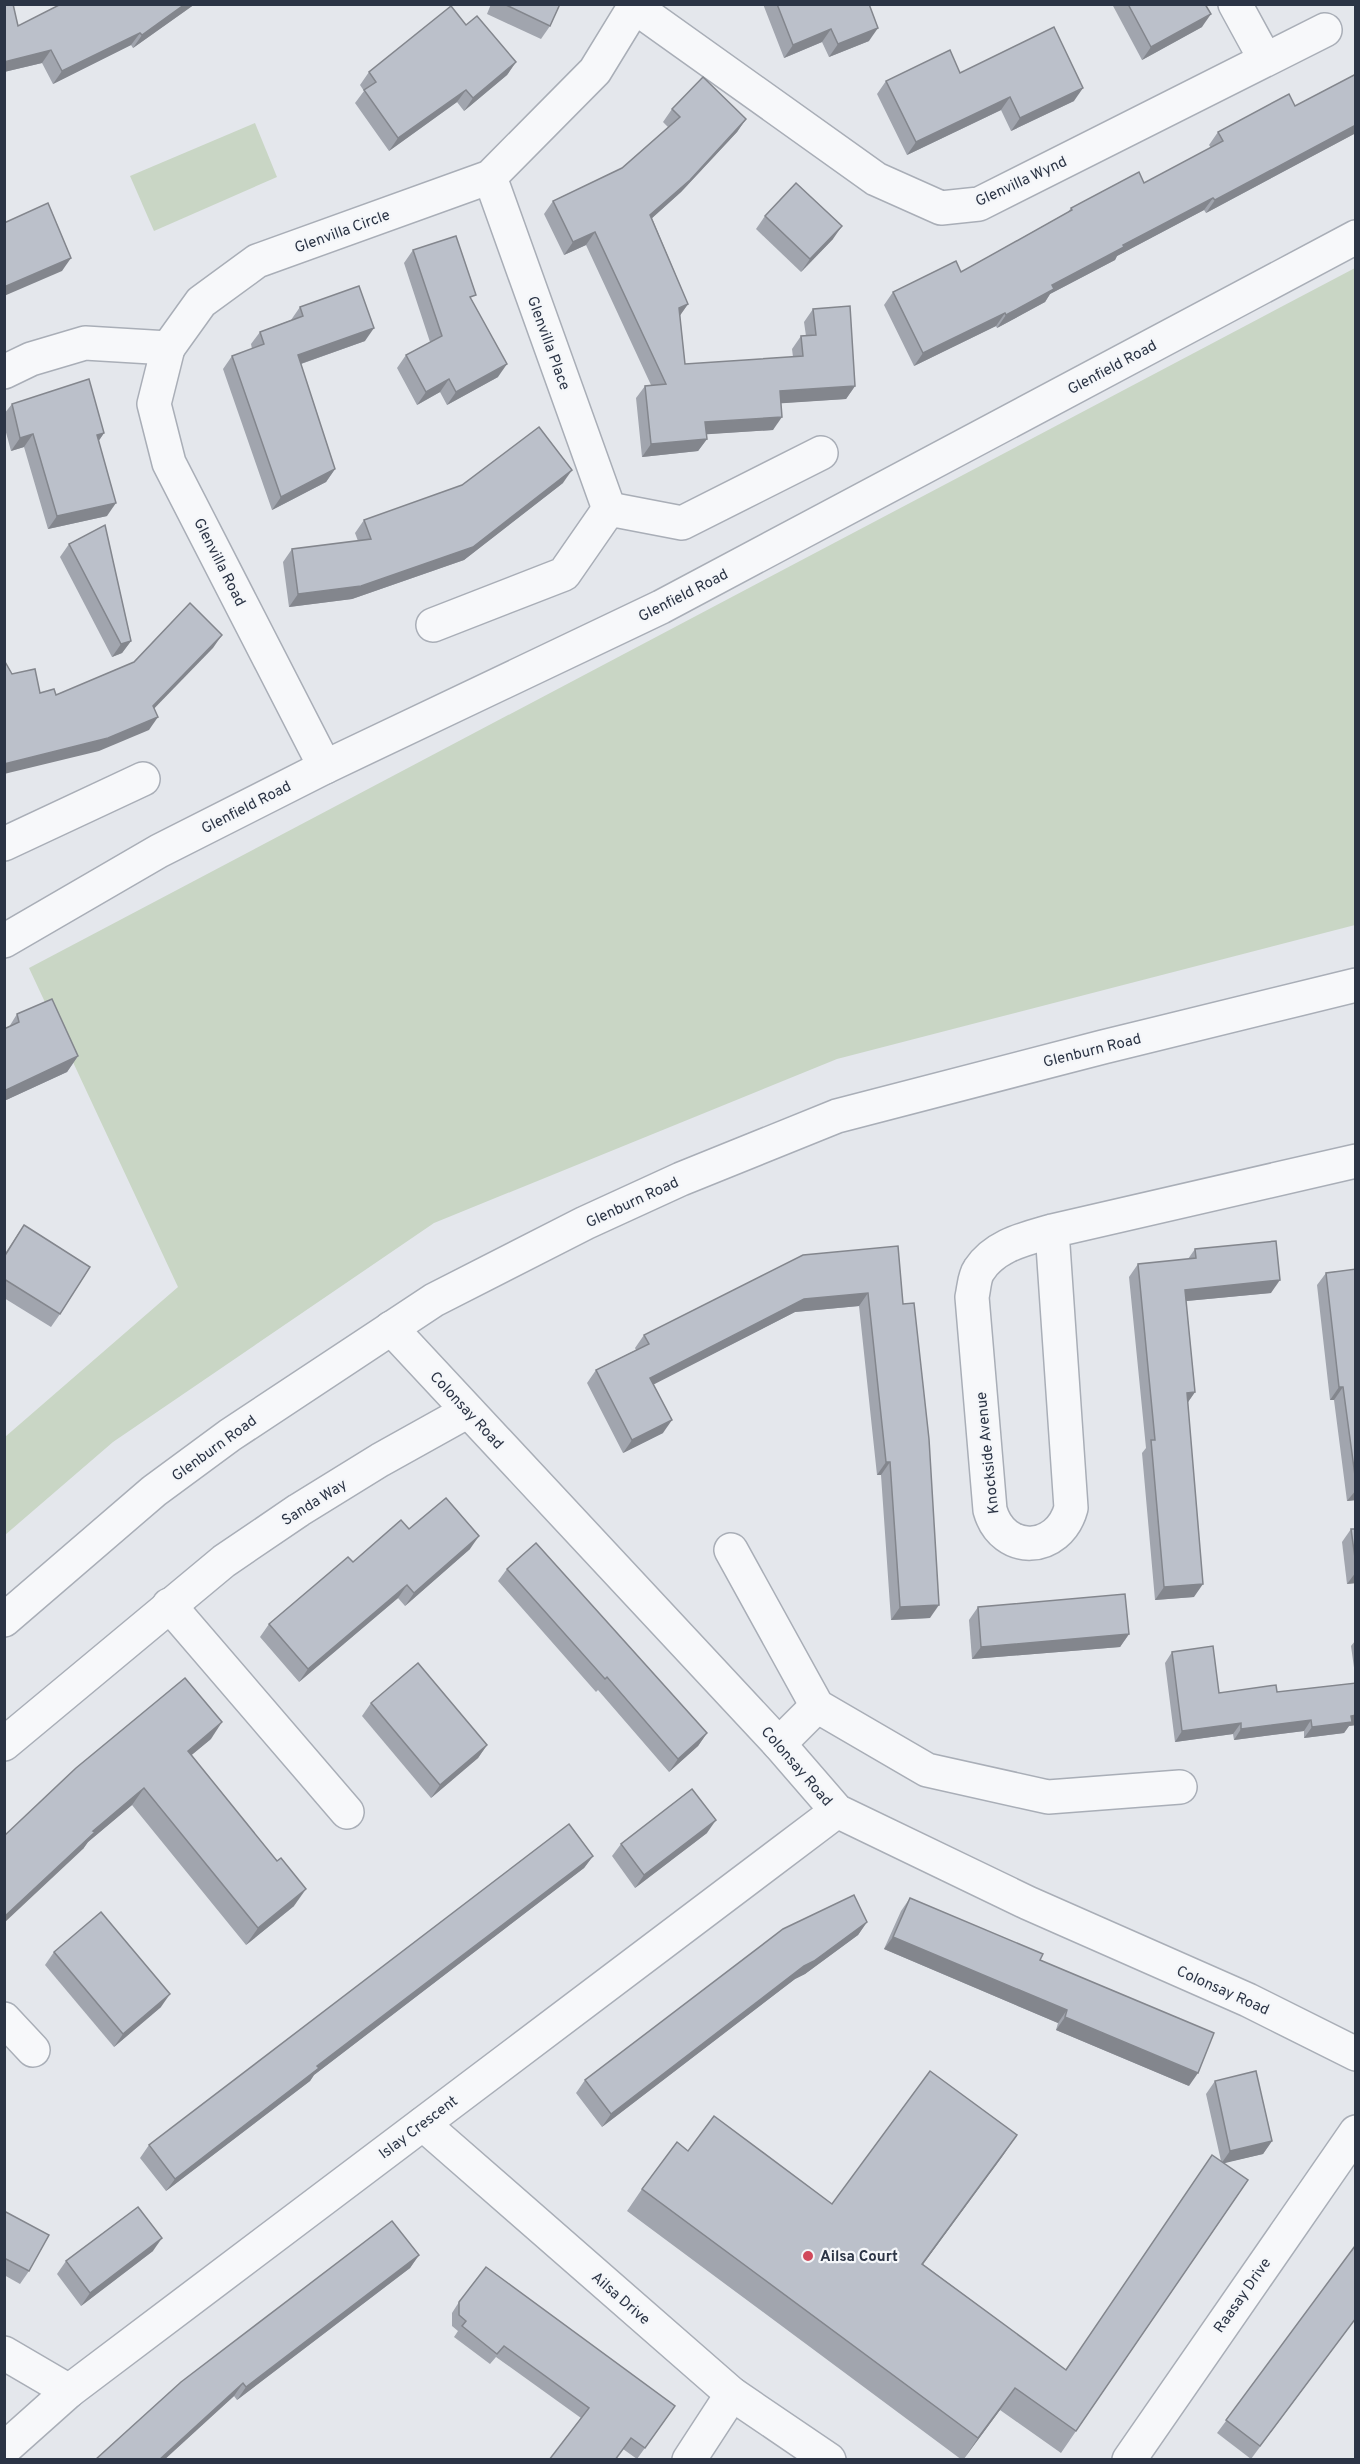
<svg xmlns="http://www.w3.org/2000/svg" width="1360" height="2464" font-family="Overpass,sans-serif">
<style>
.green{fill:#c9d6c5}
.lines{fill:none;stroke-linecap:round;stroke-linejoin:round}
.minor-casing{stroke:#a9aeb7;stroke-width:36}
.minor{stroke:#f7f8fa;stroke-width:33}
.wall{fill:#a1a5ae}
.shaded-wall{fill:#83868d}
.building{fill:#bbc0ca;stroke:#83868d;stroke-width:1.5}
.poi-dot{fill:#d1495b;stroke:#f4f6f9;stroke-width:2}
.labels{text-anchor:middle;stroke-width:4.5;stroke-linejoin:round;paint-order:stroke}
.street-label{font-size:15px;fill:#2b3445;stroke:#f4f6f9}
.poi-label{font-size:15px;font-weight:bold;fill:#2b3445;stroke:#f4f6f9;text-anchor:start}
</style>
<rect width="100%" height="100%" fill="#e4e7ec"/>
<g class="green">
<path d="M255,123L277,177L154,231L130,176Z"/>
<path d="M1355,268V925L837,1059L434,1223L113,1442L5,1535V1437L178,1287L29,968Z"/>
</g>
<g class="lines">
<defs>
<g id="minor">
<path d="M1235,4L1265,59"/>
<path d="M635,7L876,179L941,208L979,204L1325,30"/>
<path d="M490,177L609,509"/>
<path d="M168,348L154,404L169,463L325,767"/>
<path d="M4,372L31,359L85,343L168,348L201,302L257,261L490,177L595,71L636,4"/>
<path d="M433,625L564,574L609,509L682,523L821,453"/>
<path d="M4,844L143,779"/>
<path d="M4,941L159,851L325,767L661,607L1356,237"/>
<path d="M1052,1231L1071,1508C1059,1553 1003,1556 990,1510L972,1297C974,1289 974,1277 979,1270C995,1245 1025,1239 1052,1231L1356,1161"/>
<path d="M391,1328L779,1744L837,1811L1028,1903L1248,2000L1356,2054"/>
<path d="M731,1550L817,1706L927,1770L1048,1797L1180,1787"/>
<path d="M169,1605L347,1812"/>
<path d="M4,1620L154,1491L230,1435L434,1300L585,1223L681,1179L837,1116L1103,1047L1356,985"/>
<path d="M4,1744L224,1561L299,1510L380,1460L468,1411"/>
<path d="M779,1744L817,1706"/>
<path d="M4,2019L33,2050"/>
<path d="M423,2124L732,2394L829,2460"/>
<path d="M4,2353L69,2391"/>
<path d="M4,2449L69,2391L837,1811"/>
<path d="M689,2460L732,2394"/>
<path d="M1129,2460L1356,2132"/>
</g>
</defs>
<use href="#minor" class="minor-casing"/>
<use href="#minor" class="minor"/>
</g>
<g class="wall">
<path d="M4,4L18,26L61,4H195L133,48L131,45L53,84L42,63L4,72Z"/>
<path d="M491,4H560L550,26L541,39L487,14Z"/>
<path d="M763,4H869V41L829,57L822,42L784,58Z"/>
<path d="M1112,4H1205L1202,27L1142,60Z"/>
<path d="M466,25L516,62L507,75L464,111L457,102L389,151L355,103L364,91L360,85L369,72Z"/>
<path d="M960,73L1074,101L1011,131L1001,110L907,155L877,94L886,81Z"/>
<path d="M1356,74V136L1354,134L1206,213L1204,210L1117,256L1115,260L1050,294L1045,302L997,328L996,326L914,366L884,305L893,292L961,272L1068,212L1071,208L1144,183L1211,148L1209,145L1218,132L1295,106Z"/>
<path d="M672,109L746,119L737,132L681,192L652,218L688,304L680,315L685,364L793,357L792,349L801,336H806L804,322L813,309L855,386L846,399L781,403L773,430L707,434V439L698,451L642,457L636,398L645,386L651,385L586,245L564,255L544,214L553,201L622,168L668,127L663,122Z"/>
<path d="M765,216L833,239L801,272L756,229Z"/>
<path d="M413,250L472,300L498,377L447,405L440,392L417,405L397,368L406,355L430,342L404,263Z"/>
<path d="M300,307L365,341L301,364L335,469L326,482L272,510L223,369L232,356L252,349L251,344L260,332L291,320Z"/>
<path d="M12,404L104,433L98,442L107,516L48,529L24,447L11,451L4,425V414Z"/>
<path d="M563,483L464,560L352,599L289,607L283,562L292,549L358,541L355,533L364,520Z"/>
<path d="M69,544L131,641L122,653L112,657L60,557Z"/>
<path d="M17,1014L78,1056L67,1072L4,1101V1029L9,1027Z"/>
<path d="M24,1225L60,1314L51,1327L4,1298V1255Z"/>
<path d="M898,1246L930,1618L891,1620L881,1475H877L859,1306L795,1312L653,1384L663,1433L623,1453L587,1383L596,1370L636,1350L635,1348L644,1335Z"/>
<path d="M1195,1249L1271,1293L1186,1301L1195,1392L1188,1402L1194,1597L1155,1600L1142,1453L1146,1448L1129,1277L1138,1264L1188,1259Z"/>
<path d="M1356,1269V1500L1347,1501L1334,1400H1330L1317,1285L1326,1273Z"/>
<path d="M409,1529L470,1549L405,1606L398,1598L299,1682L260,1637L269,1624L353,1562Z"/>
<path d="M1351,1529H1356V1583L1347,1584L1342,1542Z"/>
<path d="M507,1569L707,1733L698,1746L669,1772L598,1690L596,1692L498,1581Z"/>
<path d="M978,1607L1129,1634L1120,1647L972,1659L969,1620Z"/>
<path d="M1356,1634V1682L1351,1646L1355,1641L1354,1636Z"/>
<path d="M1172,1652L1219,1693L1277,1692L1356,1683V1725L1349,1726L1344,1733L1304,1738V1731L1234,1740L1233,1734L1175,1742L1165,1663Z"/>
<path d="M371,1703L487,1745L478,1758L431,1798L362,1716Z"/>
<path d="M211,1739L191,1755L294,1906L246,1945L132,1805L88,1842L83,1849L4,1836Z"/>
<path d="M707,1833L635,1888L612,1856L621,1844Z"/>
<path d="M593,1856L584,1868L314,2075L310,2081L166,2191L140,2158L149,2145Z"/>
<path d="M910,1898L1040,1960L1189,2086L1056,2030L1058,2023L884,1949L901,1911Z"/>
<path d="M867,1922L858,1935L805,1974L795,1979L602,2127L576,2093L585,2080Z"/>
<path d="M54,1952L161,2007L114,2047L45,1965Z"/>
<path d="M1215,2081L1272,2141L1263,2154L1223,2163L1248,2180L1061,2453L1000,2410L963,2460H962L627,2211L642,2189L688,2151L832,2204L1017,2135L923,2264L1065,2370L1221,2161L1206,2094Z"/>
<path d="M4,2211L29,2271L20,2284L4,2275Z"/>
<path d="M1356,2247V2318L1251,2459L1217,2433Z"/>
<path d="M153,2251L81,2306L57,2274L66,2261Z"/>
<path d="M419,2255L410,2268L237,2400L234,2396L164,2460H95Z"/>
<path d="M459,2302L675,2406L637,2459L623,2449L615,2460H549L581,2418L496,2357L490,2364L454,2337L458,2331L452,2326V2313Z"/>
</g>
<g class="shaded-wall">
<path d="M185,4H195L133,48L142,35Z"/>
<path d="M1211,14L1202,27L1142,60L1151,47Z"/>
<path d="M878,28L869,41L829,57L838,44Z"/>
<path d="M831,29L822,42L784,58L793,45Z"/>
<path d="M140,33L131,45L53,84L62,71Z"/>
<path d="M51,50L42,63L4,72V62Z"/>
<path d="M516,62L507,75L464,111L473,98Z"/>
<path d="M1083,88L1074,101L1011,131L1020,118Z"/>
<path d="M466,90L457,102L389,151L398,138Z"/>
<path d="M1010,97L1001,110L907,155L916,142Z"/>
<path d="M746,119L737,132L681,192L641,228L650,215Z"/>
<path d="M1356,125V132L1354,134L1206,213L1215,200Z"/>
<path d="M1213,198L1204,210L1117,256L1115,260L1050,294L1045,302L997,328L1006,315L1052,285L1123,245Z"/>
<path d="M842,226L833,239L801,272L810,259Z"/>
<path d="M595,232L586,245L564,255L573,242Z"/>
<path d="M71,258L62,271L4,296V287Z"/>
<path d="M688,304L679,317V308Z"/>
<path d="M1005,313L996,326L914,366L923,353Z"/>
<path d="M374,328L365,341L289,368L298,355Z"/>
<path d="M507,364L498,377L447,405L456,392Z"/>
<path d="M449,379L440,392L417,405L426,392Z"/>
<path d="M855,386L846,399L771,404L780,391Z"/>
<path d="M782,417L773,430L696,435L705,422Z"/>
<path d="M104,433L95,446L97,435Z"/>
<path d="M33,434L24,447L11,451L20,438Z"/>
<path d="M707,439L698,451L642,457L651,444Z"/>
<path d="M335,469L326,482L272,510L281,497Z"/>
<path d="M572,470L563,483L464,560L352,599L289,607L298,594Z"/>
<path d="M116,503L107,516L48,529L57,516Z"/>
<path d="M222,635L213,648L144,719L153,706Z"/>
<path d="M131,641L122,653L112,657L121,644Z"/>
<path d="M158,717L149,730L99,751L4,774V764Z"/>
<path d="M78,1056L67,1072L4,1101V1091Z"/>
<path d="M1280,1280L1271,1293L1176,1302L1185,1290Z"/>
<path d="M868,1293L859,1306L795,1312L641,1391L650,1378L804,1299Z"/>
<path d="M1339,1387H1343L1334,1400H1330Z"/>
<path d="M1195,1392L1186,1405L1187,1393Z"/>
<path d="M672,1420L663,1433L623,1453L632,1440Z"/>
<path d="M886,1462H890L881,1475H877Z"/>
<path d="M1356,1490V1500L1347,1501Z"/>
<path d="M479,1536L470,1549L405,1606L414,1593Z"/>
<path d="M1356,1572V1583L1347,1584Z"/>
<path d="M1203,1584L1194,1597L1155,1600L1164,1587Z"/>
<path d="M407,1585L398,1598L299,1682L308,1669Z"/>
<path d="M939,1605L930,1618L891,1620L900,1607Z"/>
<path d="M1129,1634L1120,1647L972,1659L981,1647Z"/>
<path d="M1356,1715V1725L1349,1726L1344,1733L1304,1738L1312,1727Z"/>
<path d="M1311,1720L1304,1731L1234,1740L1241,1729Z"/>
<path d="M222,1722L211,1739L176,1768L188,1751Z"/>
<path d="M1241,1723L1233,1734L1175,1742L1182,1731Z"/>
<path d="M707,1733L698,1746L669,1772L678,1759Z"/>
<path d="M487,1745L478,1758L431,1798L440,1785Z"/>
<path d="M144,1788L132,1805L88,1842L83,1849L4,1923V1917L93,1831Z"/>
<path d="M716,1820L707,1833L635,1888L644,1875Z"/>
<path d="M593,1856L584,1868L314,2075L310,2081L166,2191L175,2179L317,2066Z"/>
<path d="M306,1889L294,1906L246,1945L258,1928Z"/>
<path d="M867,1922L858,1935L805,1974L795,1979L602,2127L611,2114L804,1966Z"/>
<path d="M893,1937L1067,2010L1058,2023L884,1949Z"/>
<path d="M170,1994L161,2007L114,2047L123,2034Z"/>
<path d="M1065,2017L1198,2073L1189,2086L1056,2030Z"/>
<path d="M1017,2135L1002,2157L907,2286L922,2264Z"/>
<path d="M1272,2141L1263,2154L1221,2164L1230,2151Z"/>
<path d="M162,2238L153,2251L81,2306L90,2293Z"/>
<path d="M419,2255L410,2268L237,2400L246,2387Z"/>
<path d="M243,2383L234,2396L164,2460H159Z"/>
<path d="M1015,2388L1000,2410L963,2460L978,2438Z"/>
</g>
<g class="building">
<path d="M4,4H13L18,26L61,4H185L142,35L140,33L62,71L51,50L4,62Z"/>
<path d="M504,4H560L550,26Z"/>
<path d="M777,4H869L878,28L838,44L831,29L793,45Z"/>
<path d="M1128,4H1205L1211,14L1151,47Z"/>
<path d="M451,6L466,25L477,16L516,62L473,98L466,90L398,138L364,90L376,82L369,72Z"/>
<path d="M1054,27L1083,88L1020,118L1010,97L916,142L886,81L950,50L960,73Z"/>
<path d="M1356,74V125L1215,200L1213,198L1123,245L1124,247L1052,285L1054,289L1006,315L1005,313L923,353L893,292L956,261L961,272L1072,210L1071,208L1139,172L1144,183L1223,141L1218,132L1289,94L1295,106Z"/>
<path d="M703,77L746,119L690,180L650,215L688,304L679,308L685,364L803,356L801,336L816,335L813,309L850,306L855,386L780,391L782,417L705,422L707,439L651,444L645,386L666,384L595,232L573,242L553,201L622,168L680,117L672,109Z"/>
<path d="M796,183L842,226L810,259L765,216Z"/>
<path d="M48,203L71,258L4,287V223Z"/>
<path d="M456,236L476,295L470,297L507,364L456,392L449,379L426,392L406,355L442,336L413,250Z"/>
<path d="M359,286L374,328L298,355L335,469L281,497L232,356L264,344L260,332L303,316L300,307Z"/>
<path d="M89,379L104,433L97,435L116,503L57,516L33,434L20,438L12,404Z"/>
<path d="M539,427L572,470L473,547L361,586L298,594L292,549L371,539L364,520L462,485Z"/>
<path d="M105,525L131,641L121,644L69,544Z"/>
<path d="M190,603L222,635L153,706L158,717L108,738L4,764V660L12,674L35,669L40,693L54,689L56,695L134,662Z"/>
<path d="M52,999L78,1056L4,1091V1029L19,1022L17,1014Z"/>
<path d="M24,1225L90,1267L60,1314L4,1279V1257Z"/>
<path d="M1276,1241L1280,1280L1185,1290L1195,1392L1187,1393L1203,1584L1164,1587L1151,1440H1155L1138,1264L1196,1258L1195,1249Z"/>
<path d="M898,1246L903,1304L914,1303L929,1439L939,1605L900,1607L890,1462H886L868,1293L804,1299L650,1378L672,1420L632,1440L596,1370L649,1344L644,1335L803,1255Z"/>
<path d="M1356,1269V1483L1343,1387H1339L1326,1273Z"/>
<path d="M446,1498L479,1536L414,1593L407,1585L308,1669L269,1624L348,1557L353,1562L401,1520L409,1529Z"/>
<path d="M1351,1529H1356V1565Z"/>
<path d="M536,1543L707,1733L678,1759L607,1677L605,1679L507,1569Z"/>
<path d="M1125,1594L1129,1634L981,1647L978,1607Z"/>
<path d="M1213,1646L1219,1693L1276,1685L1277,1692L1356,1683V1715L1351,1716L1352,1722L1312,1727L1311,1720L1241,1729V1723L1182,1731L1172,1652Z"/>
<path d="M418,1663L487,1745L440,1785L371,1703Z"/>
<path d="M185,1678L222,1722L188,1751L277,1861L281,1858L306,1889L258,1928L144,1788L93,1831L95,1832L4,1917V1836L76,1768Z"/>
<path d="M692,1789L716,1820L644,1875L621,1844Z"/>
<path d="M569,1824L593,1856L317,2066L319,2068L175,2179L149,2145Z"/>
<path d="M854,1895L867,1922L814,1961L804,1966L611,2114L585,2080L783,1929Z"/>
<path d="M910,1898L1043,1954L1040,1960L1214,2033L1198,2073L1065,2017L1067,2010L893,1937Z"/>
<path d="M101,1912L170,1994L123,2034L54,1952Z"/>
<path d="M930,2071L1017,2135L922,2264L1066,2370L1212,2155L1248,2180L1076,2431L1015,2388L978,2438L642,2189L677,2142L688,2151L714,2116L832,2204Z"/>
<path d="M1256,2071L1272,2141L1230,2151L1215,2081Z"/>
<path d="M138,2207L162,2238L90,2293L66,2261Z"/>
<path d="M4,2211L49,2235L29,2271L4,2258Z"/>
<path d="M392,2221L419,2255L246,2387L243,2383L159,2460H95L181,2382Z"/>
<path d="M1355,2246L1356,2247V2318L1260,2446L1226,2420Z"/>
<path d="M486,2267L675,2406L645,2448L631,2438L615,2460H549L589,2408L504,2346L497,2354L462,2326L466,2321L459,2315V2302Z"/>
</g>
<circle class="poi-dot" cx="808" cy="2256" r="6"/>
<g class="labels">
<g class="street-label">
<text transform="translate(1021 181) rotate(-25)" y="5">Glenvilla Wynd</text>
<text transform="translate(342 231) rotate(-20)" y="5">Glenvilla Circle</text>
<text transform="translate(549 343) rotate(70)" y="5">Glenvilla Place</text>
<text transform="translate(1112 367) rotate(-28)" y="5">Glenfield Road</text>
<text transform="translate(220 562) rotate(63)" y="5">Glenvilla Road</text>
<text transform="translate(683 595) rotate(-27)" y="5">Glenfield Road</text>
<text transform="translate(246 807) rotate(-27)" y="5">Glenfield Road</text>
<text transform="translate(1092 1050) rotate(-14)" y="5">Glenburn Road</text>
<text transform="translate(632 1202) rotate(-25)" y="5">Glenburn Road</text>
<text transform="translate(467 1410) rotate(47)" y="5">Colonsay Road</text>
<text transform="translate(214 1448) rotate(-36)" y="5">Glenburn Road</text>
<text transform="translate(987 1453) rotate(-96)" y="5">Knockside Avenue</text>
<text transform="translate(314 1502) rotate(-32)" y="5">Sanda Way</text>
<text transform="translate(797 1766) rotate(49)" y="5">Colonsay Road</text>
<text transform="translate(1223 1990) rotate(24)" y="5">Colonsay Road</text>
<text transform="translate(418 2127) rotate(-37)" y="5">Islay Crescent</text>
<text transform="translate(1242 2295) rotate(-55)" y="5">Raasay Drive</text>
<text transform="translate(621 2298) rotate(41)" y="5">Ailsa Drive</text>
</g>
<g class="poi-label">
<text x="820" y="2261">Ailsa Court</text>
</g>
</g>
<rect width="1360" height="2464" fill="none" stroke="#2b3445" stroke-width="12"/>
</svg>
